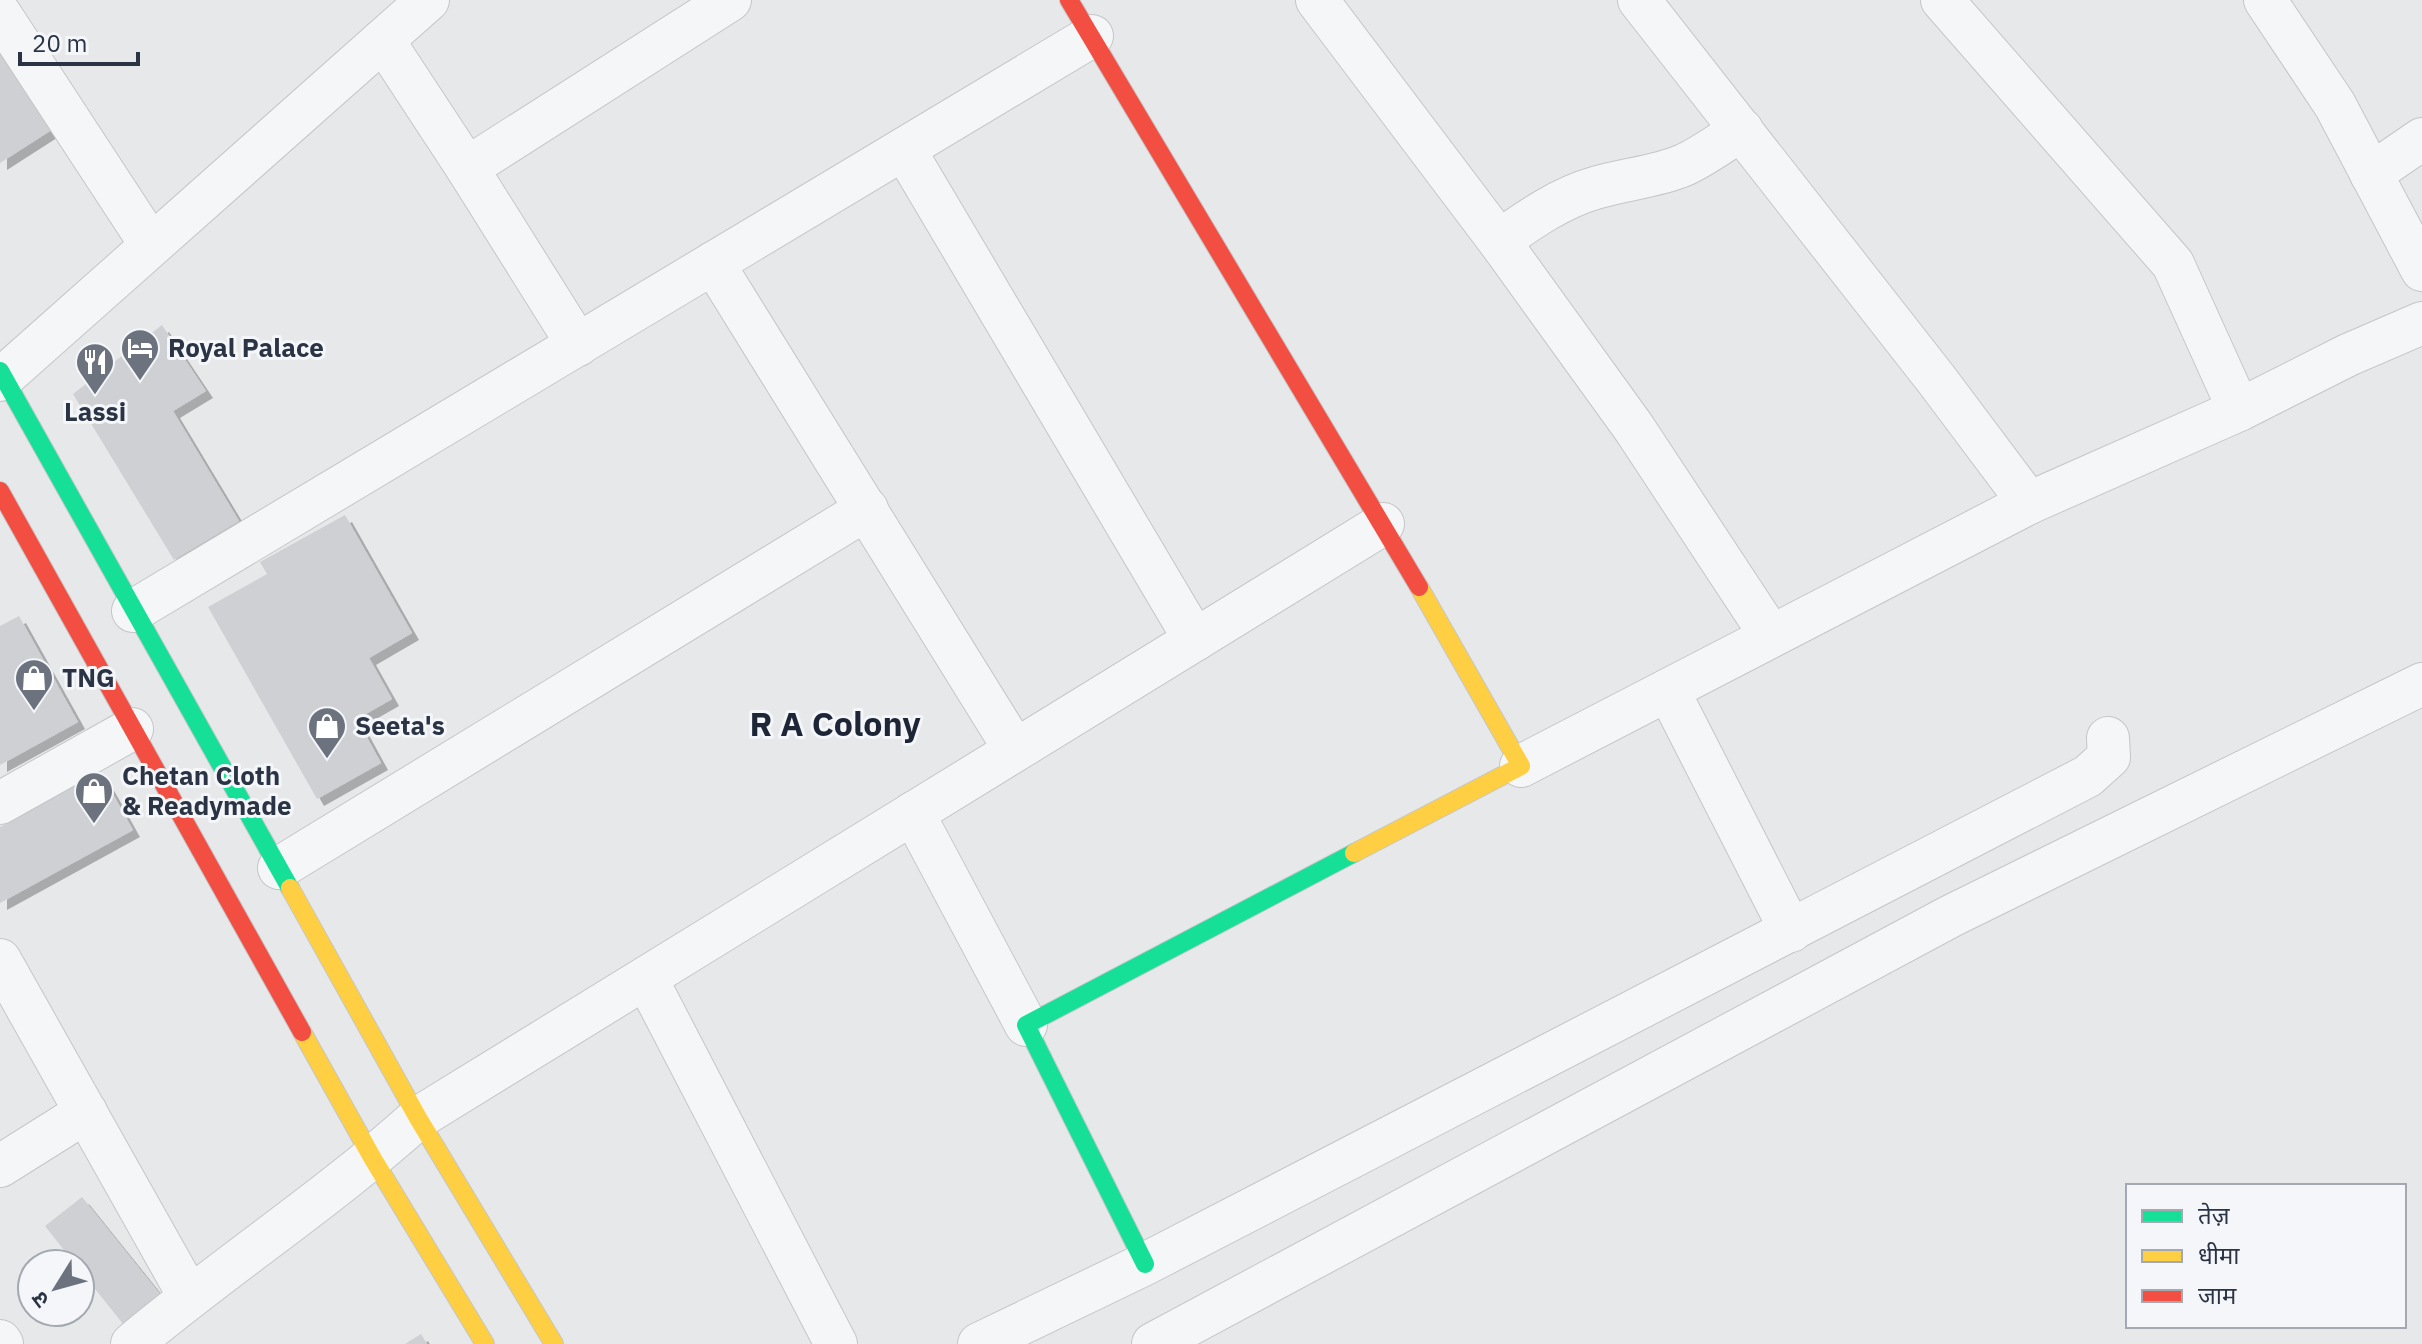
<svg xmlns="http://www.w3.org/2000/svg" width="2422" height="1344" font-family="'IBM Plex Sans','Noto Sans Devanagari',sans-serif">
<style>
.building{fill:#ced0d3;filter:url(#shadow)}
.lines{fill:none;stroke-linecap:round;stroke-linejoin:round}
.street-casing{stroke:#c4c6c8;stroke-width:44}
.fast-casing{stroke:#c4c6c8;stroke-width:20}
.slow-casing{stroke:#c4c6c8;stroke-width:20}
.jam-casing{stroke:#c4c6c8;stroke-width:20}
.street{stroke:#f5f6f7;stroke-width:42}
.fast{stroke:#16e098;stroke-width:18}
.slow{stroke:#ffcf43;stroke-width:18}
.jam{stroke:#f24e42;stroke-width:18}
.labels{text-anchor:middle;stroke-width:6;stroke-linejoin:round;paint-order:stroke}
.poi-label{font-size:26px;font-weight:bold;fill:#2b3445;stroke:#f4f6f9;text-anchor:start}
.district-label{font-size:34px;font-weight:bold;fill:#1d2536;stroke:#f4f6f9}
</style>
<defs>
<filter id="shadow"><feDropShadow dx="7" dy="7" stdDeviation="0" flood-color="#0004"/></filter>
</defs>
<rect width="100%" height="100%" fill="#e6e8ea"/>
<g class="building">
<path d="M3,52L53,129L0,163V54Z"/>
<path d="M162,325L206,391L173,411L239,521L174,560L73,394Z"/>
<path d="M345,515L412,633L369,658L392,699L357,719L381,763L317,799L208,607L267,574L260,562Z"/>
<path d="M19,616L78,722L0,765V626Z"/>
<path d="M100,771L133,830L0,903V827Z"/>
<path d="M82,1197L160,1294L123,1324L80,1270V1264H75L45,1226Z"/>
<path d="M421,1334L427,1344H405Z"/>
</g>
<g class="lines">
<defs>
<g id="street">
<path d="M1317,0L1499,241L1634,428L1771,636"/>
<path d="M1639,0L1936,379L2029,503"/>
<path d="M1942,0L2173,264L2239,410"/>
<path d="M2265,0L2335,105L2422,270"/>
<path d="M0,14L151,245"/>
<path d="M383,40L467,168L578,345"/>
<path d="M904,149L1195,640"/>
<path d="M467,168L730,0"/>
<path d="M2371,174L2422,139"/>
<path d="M1499,241C1529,220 1560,198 1595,188C1625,179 1656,177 1684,165C1704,156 1723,141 1742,130"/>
<path d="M713,263L1015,750"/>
<path d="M0,380L428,0"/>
<path d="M133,611L1092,36"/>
<path d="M1668,690L1791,931"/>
<path d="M1521,766L2029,503L2239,410L2348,355L2422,323"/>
<path d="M0,803L132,729"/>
<path d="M913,813L1026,1025"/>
<path d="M279,868L867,509"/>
<path d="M0,960L189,1296"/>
<path d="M646,978L836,1344"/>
<path d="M0,1166L86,1112"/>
<path d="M0,1341L2,1344"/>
<path d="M132,1344C225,1266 328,1199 418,1118L1383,524"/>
<path d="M979,1344L1145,1264L2088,776L2109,757L2108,738"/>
<path d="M1153,1344L1951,916L2422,684"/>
</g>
<g id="fast">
<path d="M0,371L290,888"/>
<path d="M1145,1264L1026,1025L1354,853"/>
</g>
<g id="slow">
<path d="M1354,853L1521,766L1419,587"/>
<path d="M290,888L418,1118L554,1344"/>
<path d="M302,1032L373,1159L485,1344"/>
</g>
<g id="jam">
<path d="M1069,0L1419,587"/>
<path d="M0,491L302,1032"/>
</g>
</defs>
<use href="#street" class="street-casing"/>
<use href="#fast" class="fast-casing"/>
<use href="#slow" class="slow-casing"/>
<use href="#jam" class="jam-casing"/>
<use href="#street" class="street"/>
<use href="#fast" class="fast"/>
<use href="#slow" class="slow"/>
<use href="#jam" class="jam"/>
</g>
<defs>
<symbol id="hotel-pin" viewBox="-11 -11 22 30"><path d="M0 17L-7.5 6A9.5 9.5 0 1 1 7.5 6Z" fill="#6c737f" stroke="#f4f6f9"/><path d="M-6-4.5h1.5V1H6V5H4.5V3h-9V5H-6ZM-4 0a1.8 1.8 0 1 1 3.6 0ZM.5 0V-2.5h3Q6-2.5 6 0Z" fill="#fff"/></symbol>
<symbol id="restaurant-pin" viewBox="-11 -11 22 30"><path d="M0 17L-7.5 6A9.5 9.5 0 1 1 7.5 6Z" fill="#6c737f" stroke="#f4f6f9"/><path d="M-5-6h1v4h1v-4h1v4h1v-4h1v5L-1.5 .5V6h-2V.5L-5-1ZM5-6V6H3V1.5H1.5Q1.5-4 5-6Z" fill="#fff"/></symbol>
<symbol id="shop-pin" viewBox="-11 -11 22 30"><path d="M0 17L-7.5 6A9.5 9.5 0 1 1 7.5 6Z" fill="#6c737f" stroke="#f4f6f9"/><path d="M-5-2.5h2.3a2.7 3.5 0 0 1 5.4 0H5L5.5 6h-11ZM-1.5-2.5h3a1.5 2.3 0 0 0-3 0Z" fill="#fff"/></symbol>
</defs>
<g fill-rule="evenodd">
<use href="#hotel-pin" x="118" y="326" width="44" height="60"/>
<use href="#restaurant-pin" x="73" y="340" width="44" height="60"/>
<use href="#shop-pin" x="12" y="656" width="44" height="60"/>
<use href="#shop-pin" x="305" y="704" width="44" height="60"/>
<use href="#shop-pin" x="72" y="769" width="44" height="60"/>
</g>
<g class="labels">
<g class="poi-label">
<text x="168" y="357">Royal Palace</text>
<text x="95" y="421" text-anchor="middle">Lassi</text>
<text x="62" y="687">TNG</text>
<text x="355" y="735">Seeta's</text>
<text x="122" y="785">Chetan Cloth<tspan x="122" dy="30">&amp; Readymade</tspan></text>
</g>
<g class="district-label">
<text x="835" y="736">R A Colony</text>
</g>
</g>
<rect x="2126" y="1184" width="280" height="144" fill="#f4f6f9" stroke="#a4a8b1" stroke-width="2"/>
<rect x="2142" y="1210" width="40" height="12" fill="#16e098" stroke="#a4a8b1" stroke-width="2"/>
<text x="2198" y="1224" font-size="24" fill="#2b3445">तेज़</text>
<rect x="2142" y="1250" width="40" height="12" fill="#ffcf43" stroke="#a4a8b1" stroke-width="2"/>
<text x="2198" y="1264" font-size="24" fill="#2b3445">धीमा</text>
<rect x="2142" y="1290" width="40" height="12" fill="#f24e42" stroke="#a4a8b1" stroke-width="2"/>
<text x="2198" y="1304" font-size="24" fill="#2b3445">जाम</text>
<g transform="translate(56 1288) rotate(233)"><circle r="38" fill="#f4f6f9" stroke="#a4a8b1" stroke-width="2"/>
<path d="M0-6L14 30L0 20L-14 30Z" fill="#6c737f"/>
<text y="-12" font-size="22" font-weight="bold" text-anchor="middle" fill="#2b3445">उ</text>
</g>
<path d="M20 52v12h118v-12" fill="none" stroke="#2b3445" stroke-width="4"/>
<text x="32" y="52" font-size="24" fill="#2b3445" stroke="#f4f6f9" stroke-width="6" paint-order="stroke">20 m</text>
</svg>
